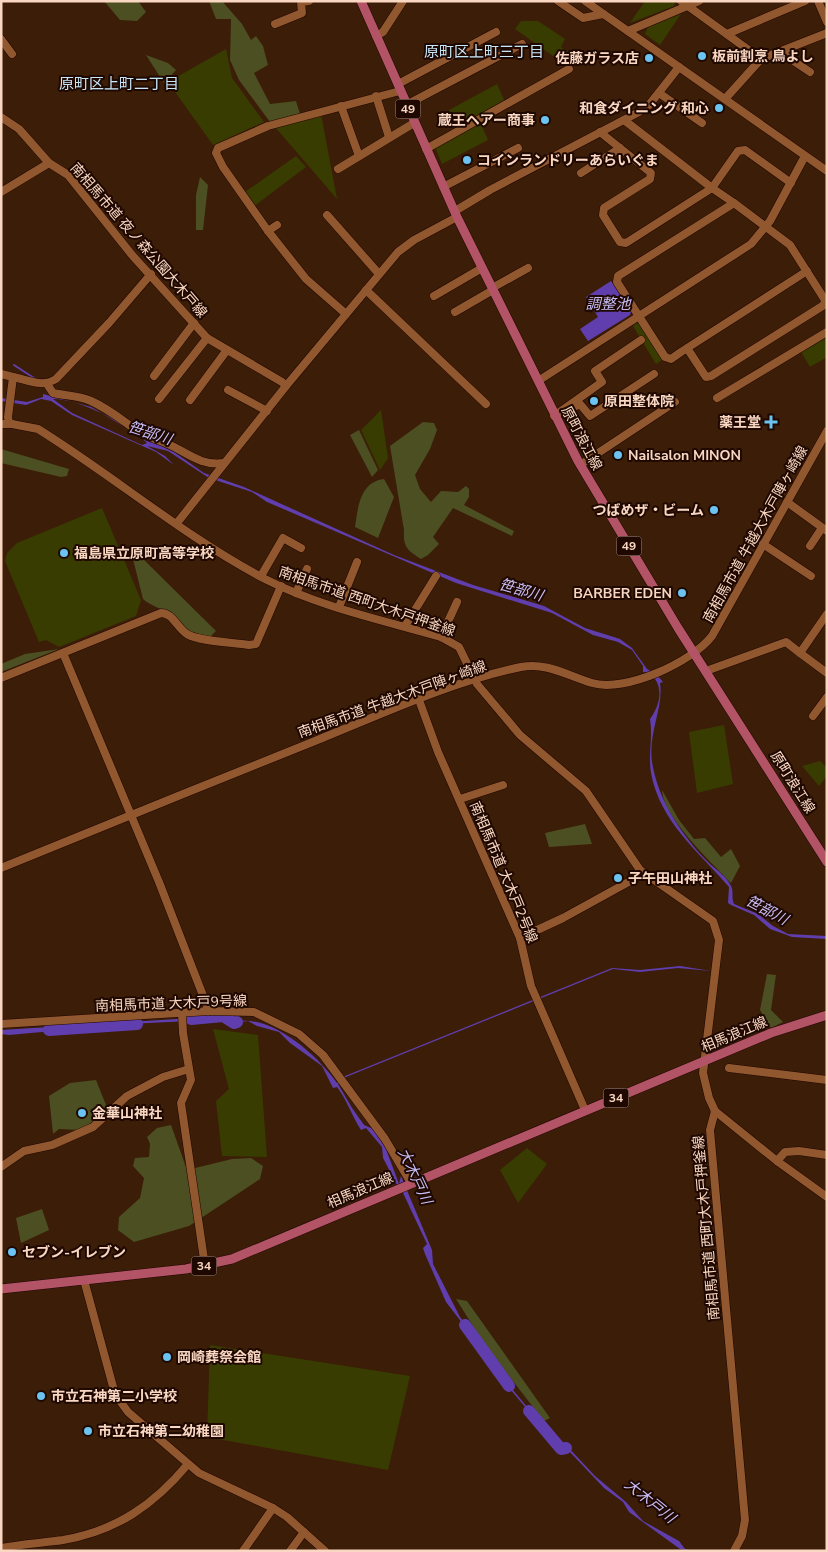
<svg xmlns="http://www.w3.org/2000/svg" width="828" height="1552" font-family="'Nunito Sans','Noto Sans JP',sans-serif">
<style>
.green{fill:#393c00}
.forest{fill:#4c4f21}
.water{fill:#603ead;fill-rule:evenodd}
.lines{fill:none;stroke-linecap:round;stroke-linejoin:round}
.stream{stroke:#603ead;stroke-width:2}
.river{stroke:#603ead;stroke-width:12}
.minor-casing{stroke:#210600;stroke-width:9}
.major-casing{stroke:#210600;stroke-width:10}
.minor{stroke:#91572f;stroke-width:8}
.major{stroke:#b25366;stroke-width:9}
.poi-dot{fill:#6ac3f1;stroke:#1e0800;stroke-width:2}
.labels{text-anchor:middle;stroke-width:4;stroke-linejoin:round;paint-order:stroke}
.shield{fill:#1e0800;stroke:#b79988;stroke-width:1}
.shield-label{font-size:12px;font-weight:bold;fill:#f9d7c2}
.poi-label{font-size:14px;font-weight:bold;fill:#f9d7c2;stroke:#1e0800;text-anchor:start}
.street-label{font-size:14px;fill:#f9d7c2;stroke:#1e0800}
.neighbourhood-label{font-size:15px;fill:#c7e6f7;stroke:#1e0800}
.water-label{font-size:15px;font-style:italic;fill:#c6bcf4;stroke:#1e0800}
</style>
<rect width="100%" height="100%" fill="#3b1d08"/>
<g class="green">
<path d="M645,1H675L674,6L630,23Z"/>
<path d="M681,14L660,45L645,34L648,27Z"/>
<path d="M521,21H538L565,39L561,47L569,53L560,61L515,29Z"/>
<path d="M226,49L232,78L264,122L213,145L168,82Z"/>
<path d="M497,84L505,102L459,128L449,110Z"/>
<path d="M321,114L337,199L275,127Z"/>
<path d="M480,122L488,140L442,164L435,147Z"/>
<path d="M296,156L306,167L253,207L245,192Z"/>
<path d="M636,323L641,325L662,360L656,364L633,326Z"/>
<path d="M827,334V357L810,367L800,350Z"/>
<path d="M381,410L388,458L380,470L361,430Z"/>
<path d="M102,508L141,600L136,616L59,647L46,640L39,642L5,561L7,553L17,543Z"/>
<path d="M724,725L733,784L697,793L689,732Z"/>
<path d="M820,761L827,768V776L819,786L802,766Z"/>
<path d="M213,1029L258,1035L267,1157L222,1156L216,1101L229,1089Z"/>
<path d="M527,1148L547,1164L518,1203L500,1170Z"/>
<path d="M210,1345L410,1376L388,1470L207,1437Z"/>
</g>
<g class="forest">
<path d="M104,1H138L146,12L137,21L120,20Z"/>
<path d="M209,1H222L242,24L251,40L256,36L263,46L268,65L254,73L270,104L296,101L300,114L270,122L239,80L230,60L231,19H216Z"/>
<path d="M146,55L168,63L176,70L164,83Z"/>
<path d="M200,177L208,185L203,230H196V195Z"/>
<path d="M423,422L434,423L437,430L430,449L415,475L420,489L431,502L441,491L458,492L466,486L469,489V497L464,505L514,531L512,536L453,508L433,537L439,544L428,555L421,559C407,550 403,547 404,530L390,446Z"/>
<path d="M359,430L378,470L372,477L350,435Z"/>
<path d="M1,449L69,469L67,476L61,477L1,463Z"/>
<path d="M384,479L394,497L378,538L355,527C358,507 360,482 384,479Z"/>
<path d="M140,556L216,631L210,637C179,633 190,628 170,614C161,608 151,606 143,599L133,559Z"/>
<path d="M59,649L1,672V664L25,654Z"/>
<path d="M662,790L679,820L694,839L705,838L721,857L731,849L740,866L731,883C712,863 663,817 662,790Z"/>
<path d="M585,824L592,844L549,847L545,833Z"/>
<path d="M767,974L776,975L771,1010L783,1022L771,1028L760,1010Z"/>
<path d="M96,1080L108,1110L81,1130L59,1129L53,1134L49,1096L70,1083Z"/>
<path d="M171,1125L187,1170L232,1159L251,1158L263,1166L260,1179L189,1226L134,1242L118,1230L119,1217L140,1198L144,1178L133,1166L135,1158L149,1157L150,1144L147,1137L157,1128Z"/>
<path d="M42,1209L49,1230L21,1243L16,1218Z"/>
<path d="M456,1299L467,1301L550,1418L544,1421L485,1345Z"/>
</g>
<g class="water">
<path d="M611,281L631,312L630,315L588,341L580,329L598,317L586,297Z"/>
<path d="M43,394L91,407L142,437L174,452L204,473L244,487L394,555L473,585L544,606L585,628L620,639L632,648L647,669L656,674L663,682L660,683C664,707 648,732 652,762C658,799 679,831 704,858C712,867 726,875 731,886C734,891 731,898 734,904L758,914L773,926L788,934L827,936V939L792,937L784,934L770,929L754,915L731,905L728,903L729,887C699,852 660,822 651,773C648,754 653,737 650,719C660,705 665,687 650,673L643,672V666L632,650L618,642L593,635L552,613L456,583L267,502L252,492L209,478L168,451L147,446L165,456L174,465L156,452L72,415L51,401L41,399L26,405L1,401V398L27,402L43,397ZM53,399C77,398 129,424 147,443L142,445L72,413Z"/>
<path d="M680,966L711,971L678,968L640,972L613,969L346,1077L338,1084L352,1108L364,1125L373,1129L386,1149L399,1184L401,1176L432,1250L433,1264L460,1317L487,1352L488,1360L562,1449L566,1445L595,1476L626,1502L643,1521L679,1541L685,1549L693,1551L680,1549L629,1512L623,1502L604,1488L568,1450L561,1449L487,1362L476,1341L446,1302L425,1254L423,1248L427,1244L403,1193L398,1187L383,1158L382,1147L366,1128L361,1130C352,1116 347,1100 337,1087L333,1088L322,1066L290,1043L279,1032L257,1026L248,1021L235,1023L225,1018C175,1024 123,1021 74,1030L70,1026L64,1030L9,1035L1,1034V1030L225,1016L235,1022C271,1013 318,1056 337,1083L345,1076L612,968L640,970Z"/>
</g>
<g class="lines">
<path class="stream" d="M14,365L37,380"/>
<g class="river">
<path d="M191,1019L223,1016L234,1023L237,1022"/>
<path d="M49,1030L137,1024"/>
<path d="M465,1325L509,1386"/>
<path d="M529,1411L561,1449L566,1448"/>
</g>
<defs>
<g id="minor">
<path d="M558,1L583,18L603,14"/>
<path d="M585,1L827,171"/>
<path d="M681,1L761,59"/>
<path d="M818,1L827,22"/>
<path d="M275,24L302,13L301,2L309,1"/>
<path d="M628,31L699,1"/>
<path d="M727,34L805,1"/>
<path d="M376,36L383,32L403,1"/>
<path d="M1,39L12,54"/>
<path d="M780,52L810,72"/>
<path d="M398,84L496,32"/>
<path d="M659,93L702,123"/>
<path d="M376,96L389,137"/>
<path d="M725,99L761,59L827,33"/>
<path d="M406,105L522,44"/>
<path d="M341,106L359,156"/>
<path d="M1,117L19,129L49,163L68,175L132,255L207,338L282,382L286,386L398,252L414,240L457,217"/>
<path d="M600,132L651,173L650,179L604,208L603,215L620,242L626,243L712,188L624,120"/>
<path d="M426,149L569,69"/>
<path d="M338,169L414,123"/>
<path d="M581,173L620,148"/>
<path d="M443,187L518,148"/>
<path d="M1,192L49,163"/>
<path d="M734,203L712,188L738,151L745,150L791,183"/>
<path d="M455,211L490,190L639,112L649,105L679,67"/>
<path d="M327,215L379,274"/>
<path d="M277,225L268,231L306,279L346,314"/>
<path d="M268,231L223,167L216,153L218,148L268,126L400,91"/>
<path d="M492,288L528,268"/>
<path d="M366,290L486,404"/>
<path d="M434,296L482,268"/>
<path d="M455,312L493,290"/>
<path d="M687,348L706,377L711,376L824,305L825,300L790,245L734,203L618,276L617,282L665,357L671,359L681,352L807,271"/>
<path d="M1,374L13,377"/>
<path d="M154,376L194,323"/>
<path d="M538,381L751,244L770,221L805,156"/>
<path d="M47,384L53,393C66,396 78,395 91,401C109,409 123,421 139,432C151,439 163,441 174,447C191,456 204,466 224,463"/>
<path d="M228,390L267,411"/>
<path d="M717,398L827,332"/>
<path d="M159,399L207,338"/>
<path d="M190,400L227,350"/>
<path d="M572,408L580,404L590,416L654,374"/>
<path d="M554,416L602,382L595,371L641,340"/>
<path d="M1,424H12L9,423L8,417L13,377C28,380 42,388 56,379L109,323L151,274"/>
<path d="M12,424L38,429C115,477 185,537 265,579C320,607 382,620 441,637L459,647L477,684L520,735L586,791L640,870L713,921L719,940L703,1073L709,1098L715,1111L710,1130L745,1520L742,1536L734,1551"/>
<path d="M580,465L675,402"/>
<path d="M787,502L827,531"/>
<path d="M177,523L286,386"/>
<path d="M763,544L811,576"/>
<path d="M810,546L822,528"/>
<path d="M261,576L283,538L301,548"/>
<path d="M296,593L307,569"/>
<path d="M339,607L357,562"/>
<path d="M827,614L800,653L827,673"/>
<path d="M405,626L436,576"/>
<path d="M441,637L457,602"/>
<path d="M63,653L159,882L209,1011"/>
<path d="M706,671L786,642L800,653"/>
<path d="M1,678L161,613C173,613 177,628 187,634C200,642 233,642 249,645L256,644L281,586"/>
<path d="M419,700L438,752L520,938L531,986L585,1110"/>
<path d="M813,716L827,697"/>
<path d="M460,799L503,785"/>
<path d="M1,868C106,825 210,783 315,741C382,714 450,682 521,667C547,662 568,676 592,683C625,693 692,662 712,636L827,431"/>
<path d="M520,938L563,918L643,874"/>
<path d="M182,1013L183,1033L191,1080L181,1103L205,1266"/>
<path d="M1,1024L209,1011L254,1012L299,1034L323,1055L385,1139L411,1183"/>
<path d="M729,1068L827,1080"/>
<path d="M715,1111L777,1161L827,1197"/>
<path d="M777,1161L785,1152L799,1151L827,1155"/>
<path d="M1,1167L24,1151L52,1145L93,1127L127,1096L163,1077L189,1069"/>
<path d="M84,1280L115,1394L128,1412L199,1473L273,1508L287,1517L325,1551"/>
<path d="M1,1548C21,1544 42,1543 63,1540C116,1531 154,1505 188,1464"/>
<path d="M243,1551L273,1508"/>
<path d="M290,1551L304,1532"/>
</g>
<g id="major">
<path d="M361,1L457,217L578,461L678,628L827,862"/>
<path d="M1,1289L186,1269L232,1259L771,1033L827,1015"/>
</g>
</defs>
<use href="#minor" class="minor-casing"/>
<use href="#major" class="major-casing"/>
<use href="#minor" class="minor"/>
<use href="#major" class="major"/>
</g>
<g class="poi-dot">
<circle cx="702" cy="56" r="5"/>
<circle cx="649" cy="58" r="5"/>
<circle cx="719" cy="108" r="5"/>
<circle cx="545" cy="120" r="5"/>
<circle cx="467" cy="160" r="5"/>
<circle cx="594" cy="401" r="5"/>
<path d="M768.5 414.5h5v5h5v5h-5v5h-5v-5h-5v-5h5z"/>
<circle cx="618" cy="455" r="5"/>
<circle cx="714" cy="510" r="5"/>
<circle cx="64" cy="553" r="5"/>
<circle cx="682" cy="593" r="5"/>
<circle cx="618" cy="878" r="5"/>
<circle cx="82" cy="1113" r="5"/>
<circle cx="12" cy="1252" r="5"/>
<circle cx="167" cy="1357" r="5"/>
<circle cx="41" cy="1396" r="5"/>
<circle cx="88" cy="1431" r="5"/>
</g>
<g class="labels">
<g class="shield">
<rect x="395.5" y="99.5" width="25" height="19" rx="4"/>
<rect x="616.5" y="536.5" width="25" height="19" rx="4"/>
<rect x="603.5" y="1088.5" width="25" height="19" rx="4"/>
<rect x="191.5" y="1256.5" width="25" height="19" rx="4"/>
</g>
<g class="shield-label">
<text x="408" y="113">49</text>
<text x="629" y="550">49</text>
<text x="616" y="1102">34</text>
<text x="204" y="1270">34</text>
</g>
<g class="poi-label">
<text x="712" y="61">板前割烹 鳥よし</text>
<text x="639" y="63" text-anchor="end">佐藤ガラス店</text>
<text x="709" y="113" text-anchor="end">和食ダイニング 和心</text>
<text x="535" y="125" text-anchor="end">蔵王ヘアー商事</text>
<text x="477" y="165">コインランドリーあらいぐま</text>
<text x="604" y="406">原田整体院</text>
<text x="761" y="427" text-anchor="end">薬王堂</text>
<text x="628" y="460">Nailsalon MINON</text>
<text x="704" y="515" text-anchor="end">つばめザ・ビーム</text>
<text x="74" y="558">福島県立原町高等学校</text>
<text x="672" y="598" text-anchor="end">BARBER EDEN</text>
<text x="628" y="883">子午田山神社</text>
<text x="92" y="1118">金華山神社</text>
<text x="22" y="1257">セブン-イレブン</text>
<text x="177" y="1362">岡崎葬祭会館</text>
<text x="51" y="1401">市立石神第二小学校</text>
<text x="98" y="1436">市立石神第二幼稚園</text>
</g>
<g class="street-label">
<text transform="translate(139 240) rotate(49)" y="5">南相馬市道 夜ノ森公園大木戸線</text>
<text transform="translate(582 438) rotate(62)" y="5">原町浪江線</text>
<text transform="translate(755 534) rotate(-61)" y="5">南相馬市道 牛越大木戸陣ヶ崎線</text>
<text transform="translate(367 601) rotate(19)" y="5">南相馬市道 西町大木戸押釜線</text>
<text transform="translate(392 699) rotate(-20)" y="5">南相馬市道 牛越大木戸陣ヶ崎線</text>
<text transform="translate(793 782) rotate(58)" y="5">原町浪江線</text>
<text transform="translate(504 872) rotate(67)" y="5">南相馬市道 大木戸2号線</text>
<text transform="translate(171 1003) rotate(-2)" y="5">南相馬市道 大木戸9号線</text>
<text transform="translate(734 1034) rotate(-23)" y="5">相馬浪江線</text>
<text transform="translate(360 1190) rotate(-23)" y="5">相馬浪江線</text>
<text transform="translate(706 1228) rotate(-95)" y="5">南相馬市道 西町大木戸押釜線</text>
</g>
<g class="neighbourhood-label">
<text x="484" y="57">原町区上町三丁目</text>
<text x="119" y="89">原町区上町二丁目</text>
</g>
<g class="water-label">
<text x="608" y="309">調整池</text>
<text transform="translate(150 433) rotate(18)" y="5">笹部川</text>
<text transform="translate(521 590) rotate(16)" y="5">笹部川</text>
<text transform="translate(767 910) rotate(28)" y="5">笹部川</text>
<text transform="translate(415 1176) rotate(65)" y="5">大木戸川</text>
<text transform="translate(650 1501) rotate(39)" y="5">大木戸川</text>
</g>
</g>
<rect width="828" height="1552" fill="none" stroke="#f9d7c2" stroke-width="5"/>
</svg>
